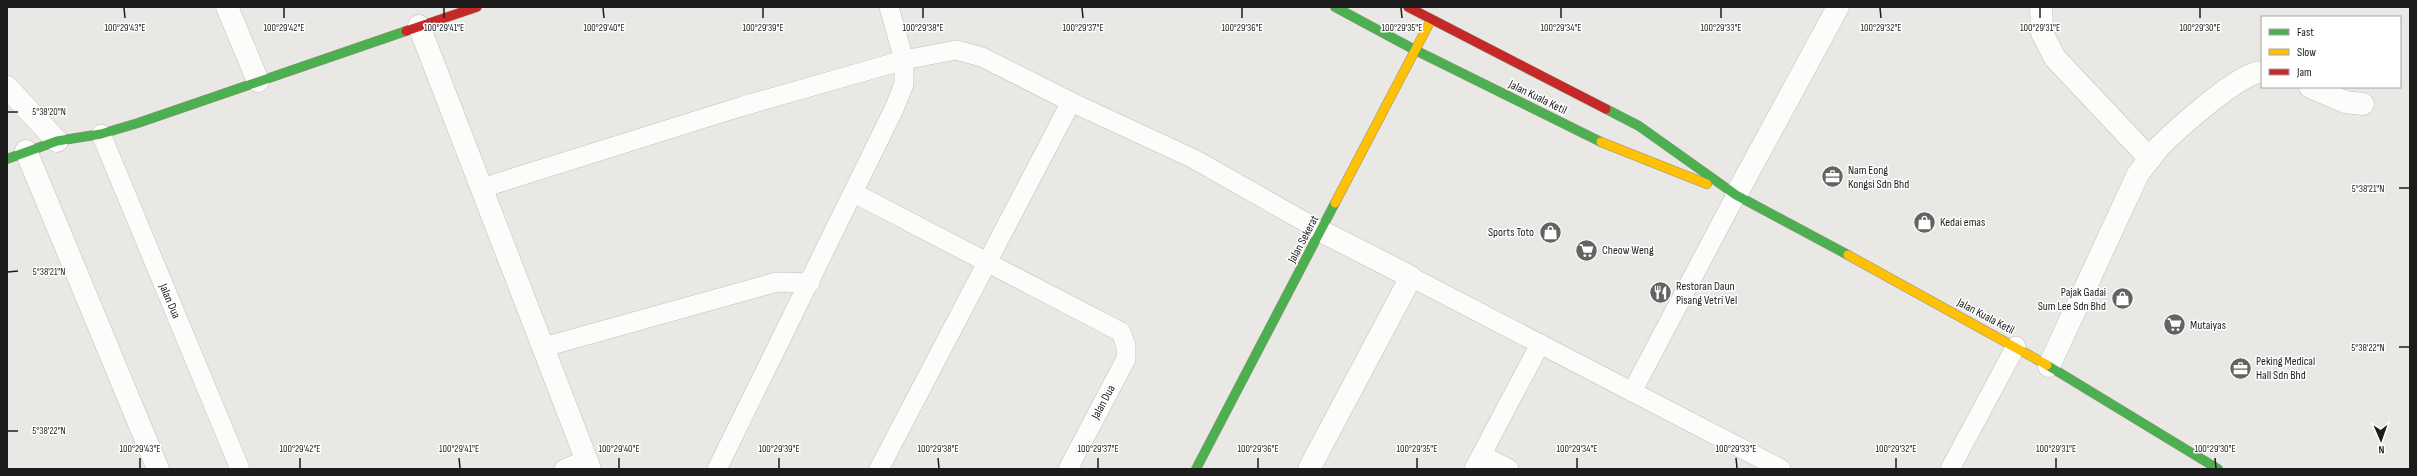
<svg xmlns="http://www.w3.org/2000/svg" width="2417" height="476" font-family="'Sofia Sans Condensed',sans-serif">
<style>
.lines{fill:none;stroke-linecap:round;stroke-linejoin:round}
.lane-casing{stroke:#c1c0bf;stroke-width:20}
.street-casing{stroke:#c1c0bf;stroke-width:23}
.fast-casing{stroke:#92927f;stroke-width:10}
.slow-casing{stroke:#92927f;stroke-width:10}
.jam-casing{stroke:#92927f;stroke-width:10}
.lane{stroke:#fcfcfb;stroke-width:19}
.street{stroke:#fcfcfb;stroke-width:22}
.fast{stroke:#4caf50;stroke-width:9}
.slow{stroke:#ffc107;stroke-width:9}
.jam{stroke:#c62828;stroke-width:9}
.ticks{fill:none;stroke:#1c1c1c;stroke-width:1.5}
.labels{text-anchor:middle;stroke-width:3;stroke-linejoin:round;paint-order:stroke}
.street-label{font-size:12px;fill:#1c1c1c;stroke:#fff}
.poi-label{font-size:12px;fill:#1c1c1c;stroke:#fff;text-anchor:start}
.ticks-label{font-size:10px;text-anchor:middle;fill:#1c1c1c;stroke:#fff;stroke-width:3;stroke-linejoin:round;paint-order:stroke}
</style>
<rect width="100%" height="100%" fill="#eae8e5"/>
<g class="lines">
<defs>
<g id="lane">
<path d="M101,134L240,469"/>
<path d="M482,188L743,106L904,60L956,50L982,57L1071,102L1194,159L1321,231"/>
<path d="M854,193L1121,332L1126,346V359L1068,469"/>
<path d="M1411,277L1781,469"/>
<path d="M544,347L777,282L810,283"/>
<path d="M1632,392L1736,195"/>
<path d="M1482,455L1509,469"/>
<path d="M564,469L586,460"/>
<path d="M717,469L894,109L904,84V60L889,7"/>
<path d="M879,469L1071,102"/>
<path d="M1474,469L1540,344"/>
<path d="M1950,469L2016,346"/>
</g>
<g id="street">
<path d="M227,7L258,81"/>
<path d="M2041,7L2042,33L2055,58L2150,159"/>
<path d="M419,26L590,469"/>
<path d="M7,87L57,141"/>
<path d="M2310,87L2345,102L2363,104"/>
<path d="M26,151L158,469"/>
<path d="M1736,195L1838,7"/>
<path d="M2049,366L2138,174C2145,165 2152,156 2159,147C2175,131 2242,70 2262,72"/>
<path d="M1309,469L1411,277L1321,231"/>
</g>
<g id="fast">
<path d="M1335,7L1415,50L1601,142"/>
<path d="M1606,109L1639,126L1736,195L1848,255"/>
<path d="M7,159L57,141L101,134L138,123L406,31"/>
<path d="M2047,365L2218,469"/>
<path d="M1196,469L1335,203"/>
</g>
<g id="slow">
<path d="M1601,142L1707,184"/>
<path d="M1335,203L1431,20"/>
<path d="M1848,255L2047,365"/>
</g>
<g id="jam">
<path d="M1408,7L1606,109"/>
<path d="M406,31L477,7"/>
</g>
</defs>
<use href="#lane" class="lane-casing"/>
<use href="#street" class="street-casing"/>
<use href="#fast" class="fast-casing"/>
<use href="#slow" class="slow-casing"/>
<use href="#jam" class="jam-casing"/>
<use href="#lane" class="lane"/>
<use href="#street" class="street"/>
<use href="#fast" class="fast"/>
<use href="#slow" class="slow"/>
<use href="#jam" class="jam"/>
</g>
<path class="ticks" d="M124,8L125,18M284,8V18M444,8V18M603,8L604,18M763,8V18M923,8V18M1082,8L1083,18M1242,8V18M1401,8L1402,18M1561,8V18M1721,8V18M1880,8L1881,18M2040,8V18M2200,8V18M8,112H18M2399,188H2409M8,272L18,271M2399,347H2409M8,431H18M140,458V468M300,458V468M459,458L460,468M619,458V468M779,458V468M938,458L939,468M1098,458V468M1258,458V468M1417,458V468M1577,458V468M1736,458L1737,468M1896,458V468M2056,458V468M2215,458L2216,468"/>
<defs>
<symbol id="office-disc" viewBox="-11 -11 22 22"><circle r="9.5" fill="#646362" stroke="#fff"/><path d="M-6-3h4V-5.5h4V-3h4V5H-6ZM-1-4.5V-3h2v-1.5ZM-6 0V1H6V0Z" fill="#fff"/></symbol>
<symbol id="shop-disc" viewBox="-11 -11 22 22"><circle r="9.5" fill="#646362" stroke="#fff"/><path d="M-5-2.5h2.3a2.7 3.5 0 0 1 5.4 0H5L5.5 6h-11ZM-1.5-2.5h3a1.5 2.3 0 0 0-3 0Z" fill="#fff"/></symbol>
<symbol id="supermarket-disc" viewBox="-11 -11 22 22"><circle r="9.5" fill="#646362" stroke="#fff"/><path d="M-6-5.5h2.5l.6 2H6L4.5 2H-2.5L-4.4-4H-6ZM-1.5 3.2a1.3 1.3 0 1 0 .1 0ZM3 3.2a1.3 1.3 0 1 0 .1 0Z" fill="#fff"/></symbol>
<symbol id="restaurant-disc" viewBox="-11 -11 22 22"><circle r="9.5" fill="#646362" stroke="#fff"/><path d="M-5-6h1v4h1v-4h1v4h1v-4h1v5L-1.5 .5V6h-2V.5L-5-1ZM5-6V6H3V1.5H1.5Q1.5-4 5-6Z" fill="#fff"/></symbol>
</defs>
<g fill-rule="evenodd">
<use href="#office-disc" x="1820" y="164" width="25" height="25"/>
<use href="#shop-disc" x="1912" y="210" width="25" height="25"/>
<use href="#shop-disc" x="1538" y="220" width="25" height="25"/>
<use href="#supermarket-disc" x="1574" y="238" width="25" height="25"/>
<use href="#restaurant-disc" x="1648" y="280" width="25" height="25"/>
<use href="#shop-disc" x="2110" y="286" width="25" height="25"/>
<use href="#supermarket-disc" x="2162" y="312" width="25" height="25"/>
<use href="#office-disc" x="2228" y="356" width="25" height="25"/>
</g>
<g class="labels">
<g class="street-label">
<text transform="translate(1538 97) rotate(26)" y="4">Jalan Kuala Ketil</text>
<text transform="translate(1303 239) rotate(-62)" y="4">Jalan Sekerat</text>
<text transform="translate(170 301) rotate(67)" y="4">Jalan Dua</text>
<text transform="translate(1986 316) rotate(28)" y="4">Jalan Kuala Ketil</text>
<text transform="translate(1103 402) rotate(-62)" y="4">Jalan Dua</text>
</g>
<g class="poi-label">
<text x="1848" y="174">Nam Eong<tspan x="1848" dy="14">Kongsi Sdn Bhd</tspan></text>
<text x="1940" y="226">Kedai emas</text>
<text x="1534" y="236" text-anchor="end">Sports Toto</text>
<text x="1602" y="254">Cheow Weng</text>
<text x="1676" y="290">Restoran Daun<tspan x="1676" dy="14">Pisang Vetri Vel</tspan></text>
<text x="2106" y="296" text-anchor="end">Pajak Gadai<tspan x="2106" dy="14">Sum Lee Sdn Bhd</tspan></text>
<text x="2190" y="329">Mutaiyas</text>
<text x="2256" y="365">Peking Medical<tspan x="2256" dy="14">Hall Sdn Bhd</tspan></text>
</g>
</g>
<g class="ticks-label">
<text x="125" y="31">100°29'43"E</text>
<text x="284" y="31">100°29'42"E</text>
<text x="444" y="31">100°29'41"E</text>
<text x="604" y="31">100°29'40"E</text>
<text x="763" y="31">100°29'39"E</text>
<text x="923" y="31">100°29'38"E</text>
<text x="1083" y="31">100°29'37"E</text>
<text x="1242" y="31">100°29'36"E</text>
<text x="1402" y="31">100°29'35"E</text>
<text x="1561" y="31">100°29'34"E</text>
<text x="1721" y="31">100°29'33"E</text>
<text x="1881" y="31">100°29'32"E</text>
<text x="2040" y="31">100°29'31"E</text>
<text x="2200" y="31">100°29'30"E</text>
<text x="49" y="115">5°38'20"N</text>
<text x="2368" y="192">5°38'21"N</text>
<text x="49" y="275">5°38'21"N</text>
<text x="2368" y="351">5°38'22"N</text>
<text x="49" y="434">5°38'22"N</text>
<text x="140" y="452">100°29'43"E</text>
<text x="300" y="452">100°29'42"E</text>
<text x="459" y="452">100°29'41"E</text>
<text x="619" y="452">100°29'40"E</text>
<text x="779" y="452">100°29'39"E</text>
<text x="938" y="452">100°29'38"E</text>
<text x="1098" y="452">100°29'37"E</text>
<text x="1258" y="452">100°29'36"E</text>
<text x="1417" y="452">100°29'35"E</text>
<text x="1577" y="452">100°29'34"E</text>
<text x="1736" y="452">100°29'33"E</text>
<text x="1896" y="452">100°29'32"E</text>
<text x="2056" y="452">100°29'31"E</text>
<text x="2215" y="452">100°29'30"E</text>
</g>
<rect width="2417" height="476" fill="none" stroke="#1c1c1c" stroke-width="16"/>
<rect x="2261" y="16" width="140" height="72" fill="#ffffff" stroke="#a4a4a4"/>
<rect x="2269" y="29" width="20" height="6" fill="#4caf50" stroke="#a4a4a4"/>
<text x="2297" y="36" font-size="12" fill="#1c1c1c">Fast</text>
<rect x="2269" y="49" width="20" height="6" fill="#ffc107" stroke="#a4a4a4"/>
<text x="2297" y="56" font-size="12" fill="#1c1c1c">Slow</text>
<rect x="2269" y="69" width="20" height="6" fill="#c62828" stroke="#a4a4a4"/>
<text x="2297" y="76" font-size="12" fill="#1c1c1c">Jam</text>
<g transform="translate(2381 440) rotate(178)" stroke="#ffffff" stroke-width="3" paint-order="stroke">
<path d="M0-3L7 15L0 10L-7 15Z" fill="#1c1c1c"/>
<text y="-6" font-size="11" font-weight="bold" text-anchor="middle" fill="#1c1c1c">N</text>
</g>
</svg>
